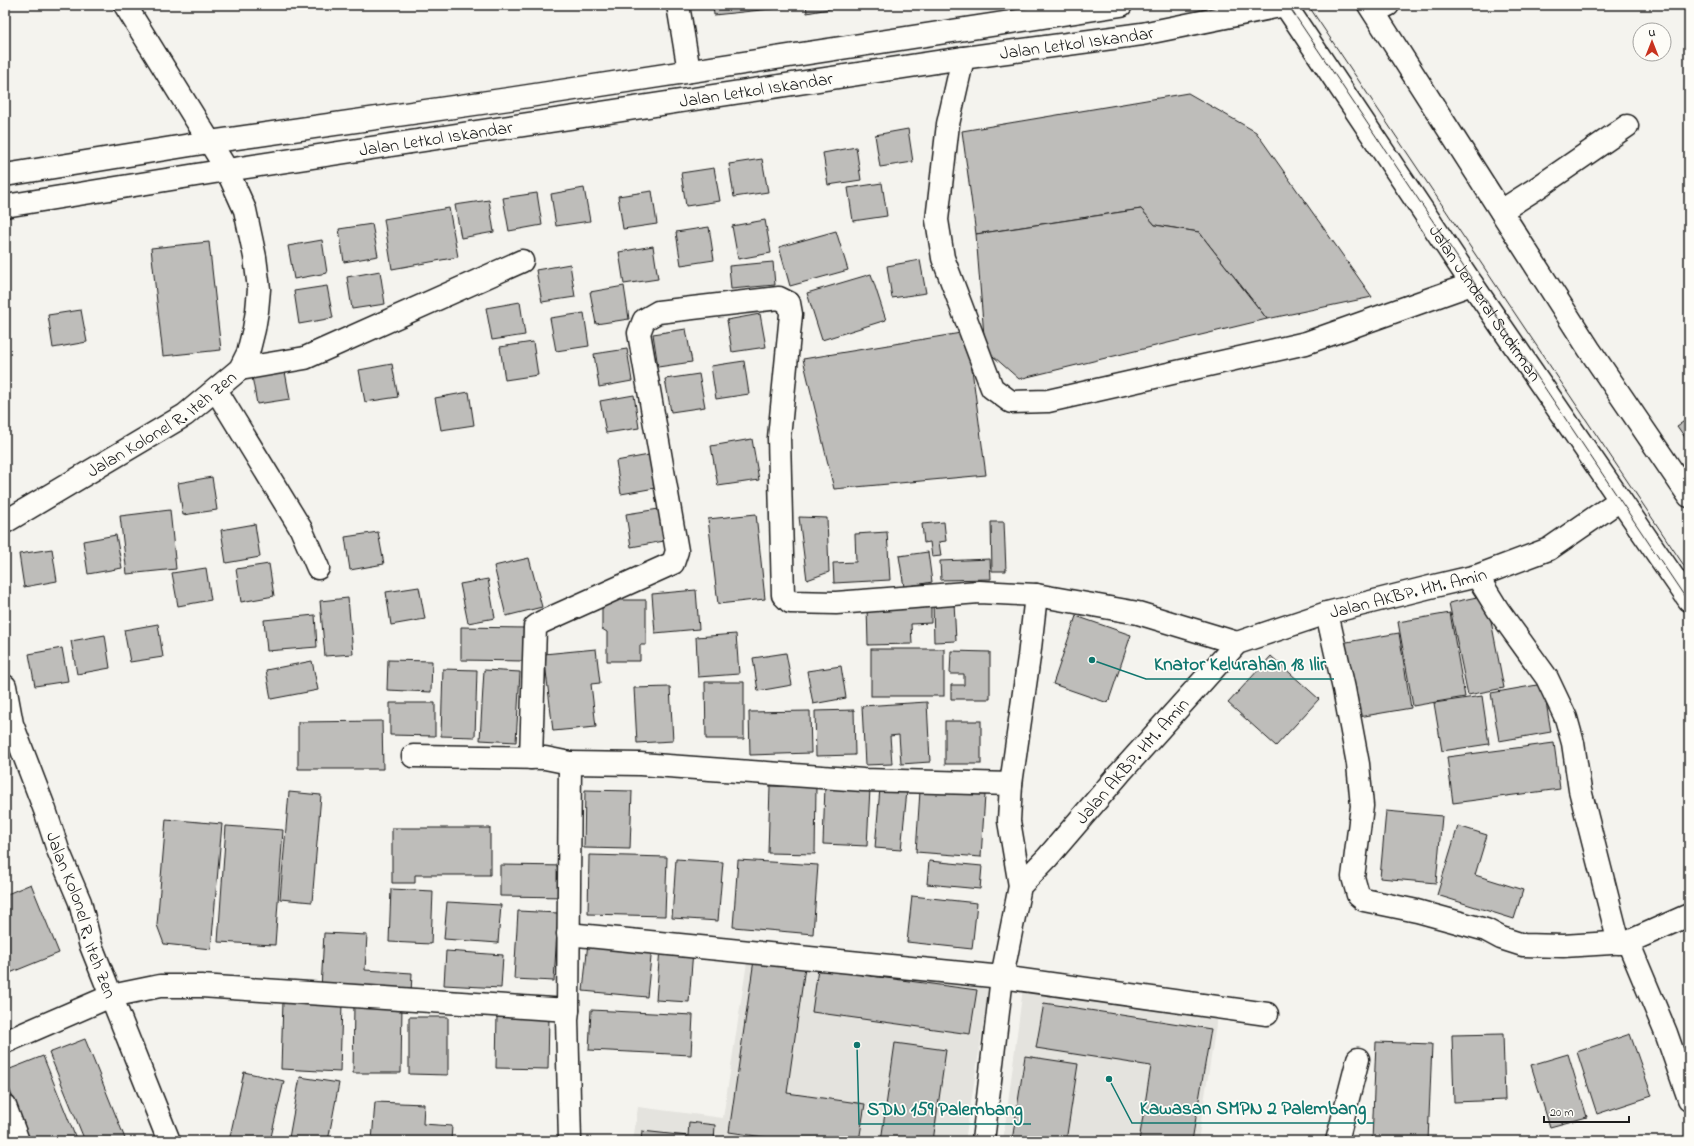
<svg xmlns="http://www.w3.org/2000/svg" width="1694" height="1146" font-family="'Indie Flower',sans-serif">
<style>
.built{fill:#e4e3de}
.building{fill:#bebdba;stroke:#1c1c1c}
.lines{fill:none;stroke-linecap:round;stroke-linejoin:round}
.minor-casing{stroke:#1c1c1c;stroke-width:25}
.major-casing{stroke:#1c1c1c;stroke-width:25}
.highway-casing{stroke:#1c1c1c;stroke-width:25}
.minor{stroke:#fdfcf7;stroke-width:22}
.major{stroke:#fdfcf7;stroke-width:22}
.highway{stroke:#fdfcf7;stroke-width:22}
.tram{stroke:#1c1c1c;stroke-width:1}
.labels{text-anchor:middle;stroke-width:3.5;stroke-linejoin:round;paint-order:stroke}
.street-label{font-size:18px;fill:#1c1c1c;stroke:#fdfcf7}
.leader{fill:none;stroke:#0f766e;stroke-width:1.5}
.callout-dot{fill:#0f766e;stroke:#fdfcf7;stroke-width:1.5}
.callout-label{font-size:19px;text-anchor:middle;font-weight:bold;fill:#0f766e;stroke:#fdfcf7;stroke-width:3.5;stroke-linejoin:round;paint-order:stroke}
</style>
<rect width="100%" height="100%" fill="#f4f3ee"/>
<filter id="ink" filterUnits="userSpaceOnUse"><feTurbulence type="fractalNoise" baseFrequency=".025" numOctaves="2"/><feDisplacementMap in="SourceGraphic" scale="8" xChannelSelector="R" yChannelSelector="G"/><feConvolveMatrix kernelMatrix="1 2 1 2 8 2 1 2 1" color-interpolation-filters="sRGB"/></filter>
<g filter="url(#ink)">
<g class="built">
<path d="M748,956L990,982L965,1141H633L638,1107L723,1118Z"/>
<path d="M1023,988L1217,1018L1198,1141H1003Z"/>
</g>
<g class="building">
<path d="M713,5H790V7L714,15Z"/>
<path d="M806,5H839V7L807,13Z"/>
<path d="M1188,93L1256,132L1372,297L1267,319L1199,232L1155,225L1141,209L976,234L962,131Z"/>
<path d="M908,129L913,162L880,167L875,135Z"/>
<path d="M856,147L861,180L828,185L823,153Z"/>
<path d="M762,159L768,192L734,197L729,164Z"/>
<path d="M714,168L720,201L686,206L681,173Z"/>
<path d="M882,183L887,216L853,221L848,188Z"/>
<path d="M584,188L590,221L556,226L551,194Z"/>
<path d="M652,191L657,224L623,229L618,196Z"/>
<path d="M537,193L542,225L509,231L503,198Z"/>
<path d="M489,200L494,232L461,238L455,205Z"/>
<path d="M449,208L458,257L392,269L384,219Z"/>
<path d="M1141,209L1155,225L1199,232L1267,319L1019,379L985,349L976,234Z"/>
<path d="M765,220L771,253L738,259L732,226Z"/>
<path d="M372,224L378,256L344,262L339,229Z"/>
<path d="M709,227L714,260L681,265L676,232Z"/>
<path d="M836,231L848,270L790,286L779,247Z"/>
<path d="M322,240L327,273L294,279L288,246Z"/>
<path d="M209,242L221,350L163,356L151,248Z"/>
<path d="M653,246L658,279L624,284L619,252Z"/>
<path d="M920,260L926,293L892,298L887,266Z"/>
<path d="M773,262L775,285L731,289L729,266Z"/>
<path d="M570,264L575,297L542,302L536,270Z"/>
<path d="M380,271L385,304L352,309L347,277Z"/>
<path d="M871,274L886,320L822,340L807,293Z"/>
<path d="M327,286L333,318L299,324L294,291Z"/>
<path d="M624,286L629,319L596,324L590,292Z"/>
<path d="M520,302L525,335L492,340L486,308Z"/>
<path d="M81,310L87,342L53,348L48,315Z"/>
<path d="M584,313L589,346L556,351L550,318Z"/>
<path d="M760,314L766,347L732,352L727,320Z"/>
<path d="M686,329L692,362L658,367L653,334Z"/>
<path d="M967,332L986,475L834,489L803,359Z"/>
<path d="M533,342L538,375L505,380L500,347Z"/>
<path d="M627,349L632,381L599,387L594,354Z"/>
<path d="M744,361L749,394L716,399L711,366Z"/>
<path d="M392,364L398,397L365,402L359,370Z"/>
<path d="M284,366L290,399L257,404L251,371Z"/>
<path d="M699,374L705,407L671,412L665,379Z"/>
<path d="M469,392L474,425L441,430L435,398Z"/>
<path d="M634,395L639,428L606,433L600,401Z"/>
<path d="M1689,418V443L1677,426Z"/>
<path d="M752,439L759,480L718,486L711,446Z"/>
<path d="M649,455L655,488L621,494L616,461Z"/>
<path d="M212,477L217,510L183,515L178,483Z"/>
<path d="M659,509L664,541L631,547L626,514Z"/>
<path d="M170,510L176,569L127,574L120,516Z"/>
<path d="M756,514L765,599L718,604L708,519Z"/>
<path d="M799,517L827,518L829,572L807,580Z"/>
<path d="M944,522L946,541L939,542L941,556L932,557L930,542L924,543L922,524Z"/>
<path d="M991,522H1004L1006,571H992Z"/>
<path d="M255,524L260,557L226,563L221,530Z"/>
<path d="M378,532L384,564L350,570L345,537Z"/>
<path d="M887,532L890,580L834,583L833,563L856,562L855,534Z"/>
<path d="M116,535L122,568L88,574L83,541Z"/>
<path d="M52,549L57,581L24,587L19,554Z"/>
<path d="M928,552L932,582L904,587L899,556Z"/>
<path d="M529,558L542,607L506,616L494,566Z"/>
<path d="M990,559L991,579L941,580L940,561Z"/>
<path d="M269,564L274,596L241,602L236,569Z"/>
<path d="M206,568L211,600L178,606L172,573Z"/>
<path d="M488,579L495,618L468,623L460,584Z"/>
<path d="M419,587L425,619L391,625L386,592Z"/>
<path d="M696,590L699,629L655,633L652,594Z"/>
<path d="M1486,595L1504,688L1468,695L1449,603Z"/>
<path d="M348,598L353,654L325,656L320,601Z"/>
<path d="M602,600H646V645H640V661H607V632L602,629Z"/>
<path d="M954,602L956,641L934,642L933,603Z"/>
<path d="M931,604V623L911,624L912,644L868,645L867,606Z"/>
<path d="M1450,613L1465,697L1413,706L1398,622Z"/>
<path d="M315,615L317,647L267,651L264,620Z"/>
<path d="M1076,616L1131,635L1108,703L1053,684Z"/>
<path d="M158,624L163,657L130,662L124,630Z"/>
<path d="M461,627L525,628V661L461,660Z"/>
<path d="M1399,633L1411,708L1353,718L1341,643Z"/>
<path d="M736,634L739,674L698,677L696,637Z"/>
<path d="M105,635L110,668L77,674L71,641Z"/>
<path d="M62,648L68,681L35,686L29,654Z"/>
<path d="M596,649L600,683L591,684L596,727L553,731L544,654Z"/>
<rect x="871" y="649" width="73" height="47"/>
<path d="M951,651L990,652V699H951V685H964V674H950Z"/>
<path d="M786,653L792,685L758,691L753,658Z"/>
<path d="M1271,656L1319,699L1276,746L1228,703Z"/>
<path d="M388,660L432,661L431,692L387,690Z"/>
<path d="M312,661L318,690L271,699L266,670Z"/>
<path d="M841,666L846,698L813,704L807,671Z"/>
<path d="M443,669L477,670L475,737L441,736Z"/>
<path d="M484,670L520,672L516,742L480,740Z"/>
<path d="M705,682H744V739H706Z"/>
<path d="M1543,684L1551,732L1499,741L1491,693Z"/>
<path d="M670,687L673,741L637,743L634,688Z"/>
<path d="M1482,696L1489,744L1442,751L1434,703Z"/>
<path d="M927,702L930,762L901,764L899,735L890,736L892,764L865,765L862,706Z"/>
<path d="M390,703H435V736L390,735Z"/>
<path d="M854,710L855,755L816,756L815,711Z"/>
<path d="M810,711L811,753L750,755L749,712Z"/>
<path d="M382,721L383,769H298V722Z"/>
<rect x="945" y="721" width="36" height="43"/>
<path d="M1554,743L1560,789L1453,803L1447,757Z"/>
<path d="M770,786L816,787L815,854L768,853Z"/>
<path d="M825,786L870,788L867,846L823,844Z"/>
<path d="M880,788L907,791L901,850L875,848Z"/>
<path d="M585,790L632,791L630,849L584,848Z"/>
<path d="M920,791L985,795L981,857L916,852Z"/>
<path d="M289,792L321,795L312,902L280,899Z"/>
<path d="M1386,811L1442,816L1436,883L1380,878Z"/>
<path d="M166,819L222,824L211,949L164,944L157,925Z"/>
<path d="M226,826L283,830L275,945L218,942Z"/>
<path d="M1458,826L1487,835L1475,875L1523,890L1514,919L1437,895Z"/>
<path d="M392,828H490V875H415V883H392Z"/>
<path d="M589,855L667,857L665,916L588,914Z"/>
<path d="M676,859L723,862L718,921L672,918Z"/>
<path d="M738,860L818,865L813,934L733,927Z"/>
<path d="M929,861L982,866L980,889L927,884Z"/>
<path d="M500,865L567,866V897L500,896Z"/>
<path d="M31,884L59,953L5,975V895Z"/>
<path d="M391,889L433,891L431,944L389,942Z"/>
<path d="M912,896L977,903L972,949L907,942Z"/>
<path d="M447,902L501,905L498,943L444,939Z"/>
<path d="M518,911L558,913L554,981L514,979Z"/>
<path d="M324,933L367,935L365,970L412,973L411,994L321,989Z"/>
<path d="M588,942L652,947L647,997L583,991Z"/>
<path d="M660,948L693,950L689,1002L656,1000Z"/>
<path d="M446,951L503,955L501,988L444,985Z"/>
<path d="M754,960L805,967L787,1093L865,1104L859,1141H791L729,1132Z"/>
<path d="M818,969L977,990L970,1034L812,1012Z"/>
<path d="M283,1001L342,1003L340,1072L281,1069Z"/>
<path d="M1044,1003L1211,1029L1192,1141H1139L1151,1066L1036,1048Z"/>
<path d="M354,1004H402L401,1073H353Z"/>
<path d="M591,1010L693,1015L691,1055L589,1050Z"/>
<path d="M497,1014L549,1016L548,1069L496,1068Z"/>
<path d="M409,1017H448V1075L409,1074Z"/>
<path d="M1503,1034L1505,1100L1454,1102L1452,1035Z"/>
<path d="M1630,1034L1652,1096L1597,1114L1577,1052Z"/>
<path d="M85,1039L126,1141H85L49,1053Z"/>
<path d="M1376,1042L1432,1044L1428,1141H1372Z"/>
<path d="M895,1043L946,1050L933,1141H881Z"/>
<path d="M1568,1054L1587,1117L1550,1127L1531,1065Z"/>
<path d="M43,1056L77,1141H30L5,1078V1071Z"/>
<path d="M1025,1056L1078,1064L1066,1141H1012Z"/>
<path d="M244,1072L284,1081L270,1141H229Z"/>
<path d="M300,1077L339,1083L328,1141H304L289,1138Z"/>
<path d="M375,1102L424,1104L423,1124L452,1126L451,1141H372Z"/>
<path d="M689,1122L715,1125L714,1141H641L642,1131L688,1136Z"/>
</g>
<g class="lines">
<defs>
<g id="minor">
<path d="M678,5L689,71"/>
<path d="M963,58L948,124L937,220L943,258L992,388L1011,402L1048,401L1306,343L1472,284"/>
<path d="M1501,211L1537,188L1627,126"/>
<path d="M240,369L305,358L522,261"/>
<path d="M216,390L301,529L318,568"/>
<path id="s1" d="M5,522L185,415L240,369L248,353L254,329L257,311L259,289L255,257L245,210L227,170L125,5"/>
<path d="M1477,576L1498,610L1547,678L1566,718L1573,743L1580,790L1619,943"/>
<path d="M1327,613L1344,689L1358,764L1362,806L1353,877L1358,895L1364,900L1417,911L1486,930L1501,938L1523,945L1563,946L1628,942L1689,915"/>
<path id="s2" d="M5,686L12,724L45,810L58,850L80,902L90,943L169,1141"/>
<path d="M413,756L545,758L570,763"/>
<path d="M531,758L535,627L542,622L673,563L677,551L639,333L644,320L658,312L779,298L789,303L791,314L779,438L783,595L790,602L836,603L979,592L1036,595L1138,613L1237,643"/>
<path d="M1011,784L1029,657L1036,595"/>
<path d="M568,934L1002,977L1267,1014"/>
<path d="M1628,942L1666,1033L1689,1099"/>
<path d="M5,1042L111,996L160,986H201L568,1010"/>
<path d="M5,1106L18,1141"/>
<path d="M570,1141L567,1019L568,1010L570,763L640,764L863,780L1011,784L1009,821L1020,886"/>
<path id="s3" d="M983,1141L1002,977L1020,886L1047,858L1120,773L1237,643L1327,613L1430,587L1477,576L1549,549L1620,500"/>
<path d="M1337,1141L1358,1059"/>
</g>
<g id="major">
<path d="M1374,12L1388,5"/>
<path d="M5,175L209,142L509,99L1121,5"/>
<path id="s4" d="M5,206L227,170L963,58L1142,34L1285,5"/>
</g>
<g id="highway">
<path id="s5" d="M1285,5L1472,284L1689,600"/>
<path d="M1369,5L1589,349L1689,496"/>
</g>
</defs>
<use href="#minor" class="minor-casing"/>
<use href="#major" class="major-casing"/>
<use href="#highway" class="highway-casing"/>
<use href="#minor" class="minor"/>
<use href="#major" class="major"/>
<use href="#highway" class="highway"/>
<g class="tram">
<path d="M1288,5L1689,603"/>
<path d="M1308,5L1689,573"/>
</g>
</g>
</g>
<g class="labels">
<g class="street-label">
<text dy="6" stroke="none"><textPath href="#s4" startOffset="1084">Jalan Letkol Iskandar</textPath></text>
<text dy="6" stroke="none"><textPath href="#s4" startOffset="760">Jalan Letkol Iskandar</textPath></text>
<text dy="6" stroke="none"><textPath href="#s4" startOffset="436">Jalan Letkol Iskandar</textPath></text>
<text dy="6" stroke="none"><textPath href="#s5" startOffset="359">Jalan Jenderal Sudirman</textPath></text>
<text dy="6" stroke="none"><textPath href="#s1" startOffset="185">Jalan Kolonel R. Iteh Zen</textPath></text>
<text dy="6" stroke="none"><textPath href="#s3" startOffset="762">Jalan AKBP. HM. Amin</textPath></text>
<text dy="6" stroke="none"><textPath href="#s3" startOffset="426">Jalan AKBP. HM. Amin</textPath></text>
<text dy="6" stroke="none"><textPath href="#s2" startOffset="242">Jalan Kolonel R. Iteh Zen</textPath></text>
</g>
</g>
<path class="leader" d="M1092 660L1146 679H1334M1109 1079L1132 1123H1374M857 1045L859 1124H1031"/>
<g class="callout-dot">
<circle cx="1092" cy="660" r="4"/>
<circle cx="1109" cy="1079" r="4"/>
<circle cx="857" cy="1045" r="4"/>
</g>
<g class="callout-label">
<text x="1240" y="670">Knator Kelurahan 18 Ilir</text>
<text x="1253" y="1114">Kawasan SMPN 2 Palembang</text>
<text x="945" y="1115">SDN 159 Palembang</text>
</g>
<rect width="1694" height="1146" fill="none" stroke="#fdfcf7" stroke-width="20"/>
<rect x="10" y="10" width="1674" height="1126" fill="none" stroke="#1c1c1c" stroke-width="1.5" filter="url(#ink)"/>
<g transform="translate(1652 42)"><circle r="19" fill="#fdfcf7" stroke="#a3a29f"/>
<path d="M0-3L7 15L0 10L-7 15Z" fill="#c8321e"/>
<text y="-6" font-size="11" font-weight="bold" text-anchor="middle" fill="#1c1c1c">U</text>
</g>
<path d="M1544 1116v6h85v-6" fill="none" stroke="#1c1c1c" stroke-width="2"/>
<text x="1550" y="1116" font-size="12" fill="#1c1c1c" stroke="#fdfcf7" stroke-width="3" paint-order="stroke">20 m</text>
</svg>
